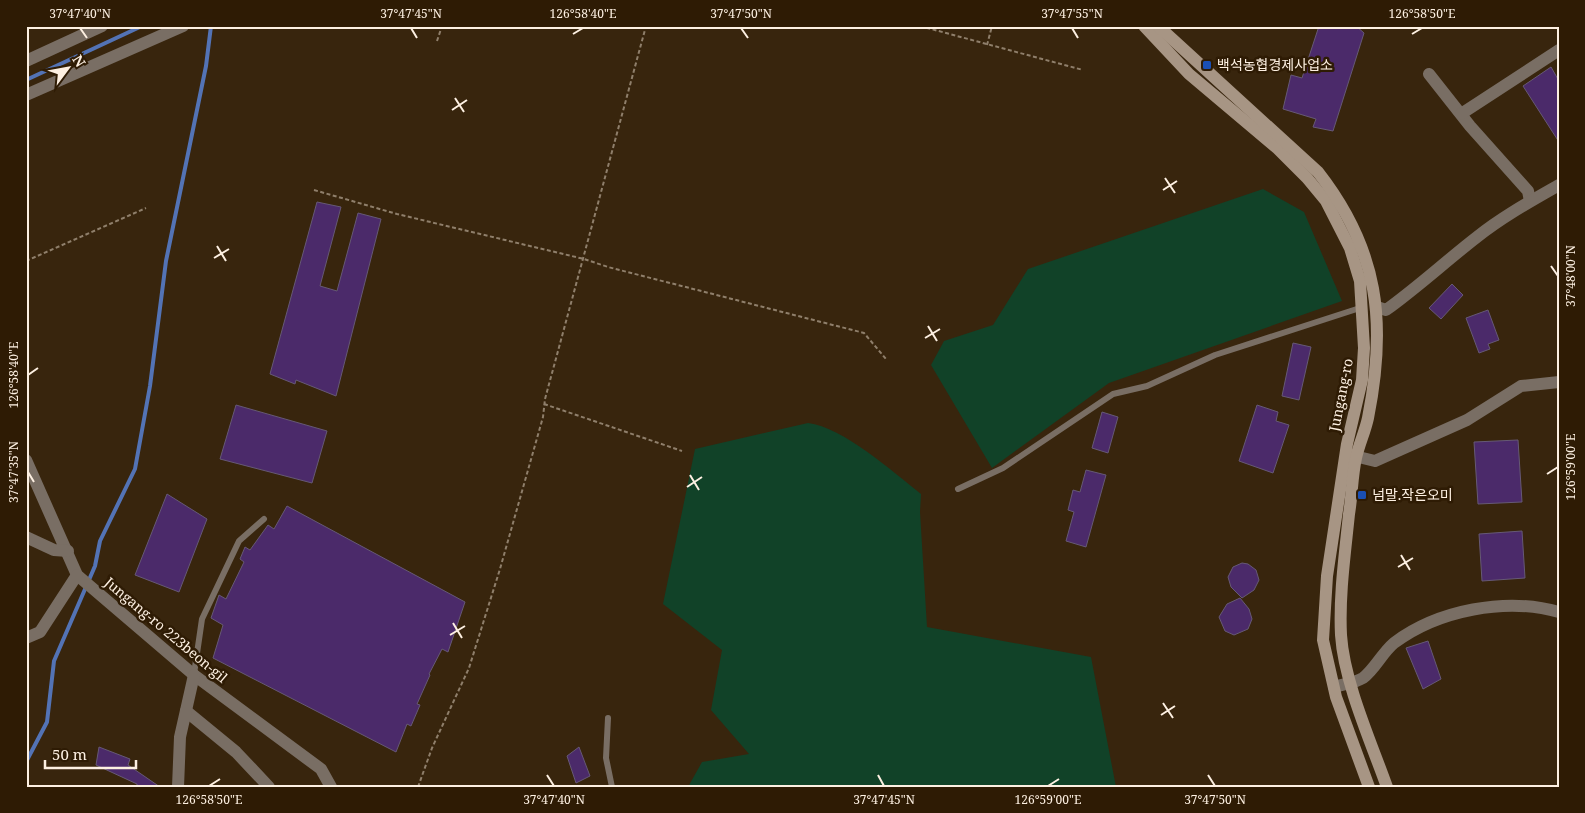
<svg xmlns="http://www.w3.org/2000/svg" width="1585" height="813" font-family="'Noto Serif','Noto Sans KR',serif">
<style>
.green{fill:#114228}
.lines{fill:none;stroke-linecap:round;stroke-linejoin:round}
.stream{stroke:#5373b5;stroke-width:4}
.building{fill:#4b2a6a;stroke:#665975}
.path{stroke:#8f7f6b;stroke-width:2;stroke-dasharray:4 2.5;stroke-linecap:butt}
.service{stroke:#796e64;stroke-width:6}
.minor{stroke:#796e64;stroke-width:12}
.secondary{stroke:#a79584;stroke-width:12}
.ticks{fill:none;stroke:#fdf0e2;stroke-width:2}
.transit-dot{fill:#1a4fb4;stroke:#2e1b04;stroke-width:2}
.labels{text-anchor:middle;stroke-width:5;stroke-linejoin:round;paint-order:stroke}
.poi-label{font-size:14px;fill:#fdf0e2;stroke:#2e1b04;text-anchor:start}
.street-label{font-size:14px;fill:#fdf0e2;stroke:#2e1b04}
.neatline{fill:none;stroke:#fdf0e2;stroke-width:2}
.ticks-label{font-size:12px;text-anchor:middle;fill:#fdf0e2}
</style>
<rect width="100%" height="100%" fill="#38250d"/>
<g class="green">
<path d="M1263,189L1304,212L1342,301L1109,383L992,468L931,365L944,341L993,325L1028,269Z"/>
<path d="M808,423C843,427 893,472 921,494L920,512L927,627L1091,657L1116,787H688L702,762L749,754L711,710L722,650L663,604L695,449Z"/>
</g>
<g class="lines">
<g class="stream">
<path d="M26,80L142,26"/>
<path d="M26,762L47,722L54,661L95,566L100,541L135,469L150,386L166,261L206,66L211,26"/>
</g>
</g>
<g class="building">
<path d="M1319,26H1356L1364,33L1333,131L1313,127L1316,119L1283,109L1291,75L1302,78Z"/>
<path d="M1551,67L1559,81V142L1523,86Z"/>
<path d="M317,202L341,207L320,286L337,291L358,213L381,219L336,396L296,380L295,384L270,374Z"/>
<path d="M1452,284L1463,295L1441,319L1429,308Z"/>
<path d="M1488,310L1499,340L1488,344L1490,349L1479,353L1466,318Z"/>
<path d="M1293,343L1311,347L1299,400L1282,396Z"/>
<path d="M236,405L327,431L312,483L220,459Z"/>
<path d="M1257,405L1278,412L1276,421L1289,425L1273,473L1239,461Z"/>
<path d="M1102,412L1118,417L1108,453L1092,448Z"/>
<path d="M1518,440L1522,502L1478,504L1474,442Z"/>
<path d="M1086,470L1106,475L1086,547L1066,541L1074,512L1068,510L1073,490L1080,492Z"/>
<path d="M167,494L207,519L179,592L135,575Z"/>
<path d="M287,506L465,602L448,652L442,649L429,674L430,675L417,704L420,705L411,726L407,724L396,752L213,658L223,625L211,618L219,595L226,599L244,562L240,559L245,547L250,550L268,525L274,529Z"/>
<path d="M1522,531L1525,578L1482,581L1479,534Z"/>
<path d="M1242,563L1248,564L1256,570L1259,580L1254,590L1242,598L1231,587L1228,577L1233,567Z"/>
<path d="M1240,598L1249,609L1252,619L1248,629L1234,635L1225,631L1219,617L1227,604Z"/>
<path d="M1428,641L1441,679L1423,689L1406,648Z"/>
<path d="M99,747L130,759L128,765L160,787H137V784L96,765Z"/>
<path d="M579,747L590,776L576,783L567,756Z"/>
</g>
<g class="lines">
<g class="path">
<path d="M920,26L1083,70"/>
<path d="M437,41L442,26"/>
<path d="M987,45L992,26"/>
<path d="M314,190L397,214L584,259L608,267L864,333L886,359"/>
<path d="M26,261L146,208"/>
<path d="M544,404L682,451"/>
<path d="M418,787L432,748L469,668L500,569L543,417L545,399L646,26"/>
</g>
<g class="service">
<path d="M958,489L1003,468L1113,394L1147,386L1215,355L1363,307"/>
<path d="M194,674L202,619L239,541L264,519"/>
<path d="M608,718L606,758L612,787"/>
</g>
<g class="minor">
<path d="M26,61L102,26"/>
<path d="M1429,74L1470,126L1528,191L1530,201"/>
<path d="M26,95L183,26"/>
<path d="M1461,114L1559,50"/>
<path d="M1377,307L1386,310C1418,287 1446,261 1477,237C1502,217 1531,201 1559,185"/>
<path d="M1346,454L1375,461L1467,420L1521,386L1559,382"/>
<path d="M26,460L77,575L194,675L321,769L331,787"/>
<path d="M26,537L54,550L68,551"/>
<path d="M26,638L40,632L77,575"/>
<path d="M1334,687C1343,684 1355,683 1363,678C1375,669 1382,653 1394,643C1438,610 1506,597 1559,612"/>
<path d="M186,711L236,752L269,787"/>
<path d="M178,787L180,737L194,675"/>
</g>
<g class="secondary">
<path d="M1144,26L1189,74L1278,149L1307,178L1326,201L1350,248L1360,281L1364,348L1362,380L1347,444L1327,576L1323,640L1336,697L1369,787"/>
<path d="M1158,26L1318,172C1379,250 1387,323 1368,418C1365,432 1359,444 1356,458C1352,476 1352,496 1349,514C1345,554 1339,595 1341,635C1344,682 1371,742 1387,787"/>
</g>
</g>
<path class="ticks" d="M80,28L87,38M411,28L417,38M741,28L748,38M1072,28L1078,38M573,34L583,28M1412,34L1422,28M455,98L464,112M452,110L467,100M1165,178L1175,193M1163,190L1177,181M217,246L226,261M214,258L229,249M1551,266L1558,276M928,326L937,341M925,338L940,329M28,375L38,368M28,472L34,482M1547,474L1558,467M690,475L699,490M687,487L702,477M1401,555L1410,570M1398,567L1413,558M453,623L462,638M450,635L465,626M1163,703L1173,718M1161,715L1175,706M547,775L554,786M878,775L884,786M1208,775L1215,786M209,786L220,779M1048,786L1059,779"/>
<g class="transit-dot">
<rect x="1202" y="60" width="10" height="10" rx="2.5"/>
<rect x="1357" y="490" width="10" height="10" rx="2.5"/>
</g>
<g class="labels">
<g class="poi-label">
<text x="1217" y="70">백석농협경제사업소</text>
<text x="1372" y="500">넘말.작은오미</text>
</g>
<g class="street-label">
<text transform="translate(1341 395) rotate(-79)" y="5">Jungang-ro</text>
<text transform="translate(166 630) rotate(40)" y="5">Jungang-ro 223beon-gil</text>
</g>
</g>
<rect width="1585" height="813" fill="none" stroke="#2e1b04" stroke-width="55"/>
<g transform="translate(68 68) rotate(58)" stroke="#2e1b04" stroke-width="4" paint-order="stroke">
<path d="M0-4L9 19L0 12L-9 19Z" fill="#fdf0e2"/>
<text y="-8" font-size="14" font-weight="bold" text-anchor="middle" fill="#fdf0e2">N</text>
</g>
<path d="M45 760v8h91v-8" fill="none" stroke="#fdf0e2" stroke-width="2.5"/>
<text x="52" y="760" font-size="15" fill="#fdf0e2" stroke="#2e1b04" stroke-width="4" paint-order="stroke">50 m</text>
<rect x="28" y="28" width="1530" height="758" class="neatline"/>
<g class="ticks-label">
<text x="80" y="18">37°47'40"N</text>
<text x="411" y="18">37°47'45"N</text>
<text x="583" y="18">126°58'40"E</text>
<text x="741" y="18">37°47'50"N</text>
<text x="1072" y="18">37°47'55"N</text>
<text x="1422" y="18">126°58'50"E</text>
<text transform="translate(1571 276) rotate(-90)" y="4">37°48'00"N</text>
<text transform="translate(14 375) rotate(-90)" y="4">126°58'40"E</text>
<text transform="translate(1571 467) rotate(-90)" y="4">126°59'00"E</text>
<text transform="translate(14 472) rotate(-90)" y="4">37°47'35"N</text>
<text x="209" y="804">126°58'50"E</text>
<text x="554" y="804">37°47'40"N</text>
<text x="884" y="804">37°47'45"N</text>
<text x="1048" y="804">126°59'00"E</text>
<text x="1215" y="804">37°47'50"N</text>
</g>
</svg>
